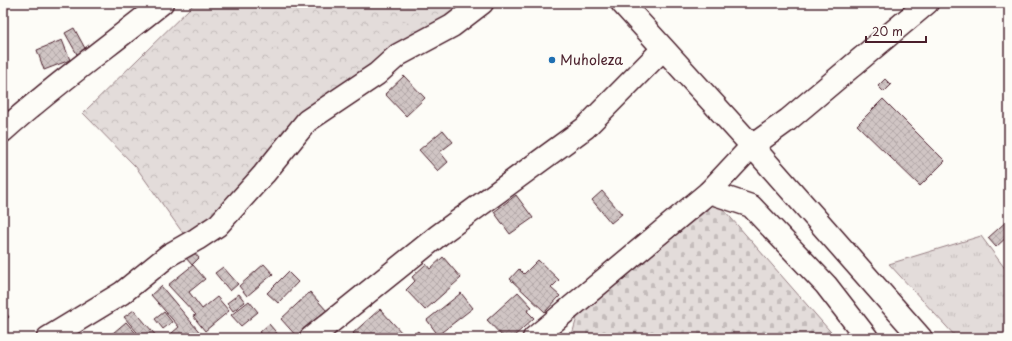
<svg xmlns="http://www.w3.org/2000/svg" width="1012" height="341" font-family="'Playpen Sans',sans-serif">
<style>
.grass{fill:url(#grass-tufts);stroke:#967e82}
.forest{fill:url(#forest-crowns);stroke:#967e82}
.cemetery{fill:url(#cemetery-stones);stroke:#967e82}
.building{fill:url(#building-cross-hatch);stroke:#4a1f2b}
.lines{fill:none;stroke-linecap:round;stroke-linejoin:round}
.street-casing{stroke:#4a1f2b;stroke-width:25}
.highway-casing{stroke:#4a1f2b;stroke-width:25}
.street{stroke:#fdfcf7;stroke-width:22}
.highway{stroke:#fdfcf7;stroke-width:22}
.poi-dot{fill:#1f6fb2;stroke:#fdfcf7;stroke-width:1.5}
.labels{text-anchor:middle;stroke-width:4;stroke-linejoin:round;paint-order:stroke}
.poi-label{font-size:14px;fill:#4a1f2b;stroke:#fdfcf7;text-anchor:start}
</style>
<defs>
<pattern id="grass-tufts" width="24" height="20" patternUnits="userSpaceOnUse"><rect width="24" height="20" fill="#e3dcda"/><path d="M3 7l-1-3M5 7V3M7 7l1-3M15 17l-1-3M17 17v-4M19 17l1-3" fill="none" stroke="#c4bcbb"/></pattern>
<pattern id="forest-crowns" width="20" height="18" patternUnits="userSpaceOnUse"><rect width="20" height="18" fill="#e3dcda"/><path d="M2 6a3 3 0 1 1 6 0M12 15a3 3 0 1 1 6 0" fill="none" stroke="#c4bcbb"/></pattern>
<pattern id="cemetery-stones" width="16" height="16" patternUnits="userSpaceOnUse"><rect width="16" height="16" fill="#e3dcda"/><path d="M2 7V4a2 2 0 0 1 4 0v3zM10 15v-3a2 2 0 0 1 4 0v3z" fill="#c4bcbb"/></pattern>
<pattern id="building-cross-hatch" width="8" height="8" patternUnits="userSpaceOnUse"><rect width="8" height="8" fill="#d0c5c4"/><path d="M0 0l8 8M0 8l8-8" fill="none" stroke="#b4a9a9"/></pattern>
</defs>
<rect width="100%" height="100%" fill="#fdfcf7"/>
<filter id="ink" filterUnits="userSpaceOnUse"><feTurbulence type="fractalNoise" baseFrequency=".025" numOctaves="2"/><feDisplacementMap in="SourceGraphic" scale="8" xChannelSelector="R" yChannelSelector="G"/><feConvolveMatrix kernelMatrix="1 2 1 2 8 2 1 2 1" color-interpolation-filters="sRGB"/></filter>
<g filter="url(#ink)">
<path class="grass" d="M981,236L1009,274V338H957L889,264Z"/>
<path class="forest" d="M195,3H285L293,6L313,3H472L332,93L301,111L251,171L206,222L185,236L136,167L83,113Z"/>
<path class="cemetery" d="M717,202L836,338H571L578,314Z"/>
<g class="building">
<path d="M74,28L87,52L78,56L65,33Z"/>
<path d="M62,40L70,60L44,70L37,50Z"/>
<path d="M404,76L425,98L406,116L385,94Z"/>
<path d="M885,79L891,85L884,92L878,86Z"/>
<path d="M883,99L945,161L920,186L857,125Z"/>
<path d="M443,130L453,142L440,152L448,162L438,171L419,150Z"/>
<path d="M602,191L622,214L611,223L592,200Z"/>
<path d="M516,195L533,218L510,234L494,212Z"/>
<path d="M1009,219V235L996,247L988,238Z"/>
<path d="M193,251L199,258L192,265L185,257Z"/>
<path d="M443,257L461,278L425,310L406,290L415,281L412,277L426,264L430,269Z"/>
<path d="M538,260L559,280L551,288L560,296L545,312L510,279L519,269L524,274Z"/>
<path d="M264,264L273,274L247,296L239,286Z"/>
<path d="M193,265L205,279L189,292L202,309L217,297L229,311L205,331L193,316L196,315L168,285Z"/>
<path d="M223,267L238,284L230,291L215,273Z"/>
<path d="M288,272L298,282L278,303L267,293Z"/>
<path d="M161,286L202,335L198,338H166L179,327L151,295Z"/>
<path d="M310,292L327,311L298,338L281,319Z"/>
<path d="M518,292L532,307L527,311L534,318L512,338H504L487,320Z"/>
<path d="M461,293L473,308L438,335L427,320Z"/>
<path d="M239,294L245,302L233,311L227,303Z"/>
<path d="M249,301L258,312L241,326L231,315Z"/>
<path d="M3,309L9,317L3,322Z"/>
<path d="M380,309L403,334L398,338H357L353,333Z"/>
<path d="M134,310L158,338H142L124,317Z"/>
<path d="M164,312L172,322L163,329L155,319Z"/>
<path d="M126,322L140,338H107Z"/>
<path d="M269,324L281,338H258L261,336L259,333Z"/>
<path d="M418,331L424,338H409Z"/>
</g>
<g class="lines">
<defs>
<g id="street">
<path d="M3,131C54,85 109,46 162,3"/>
<path d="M709,192L751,206L826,285L867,338"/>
<path d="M48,338L122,293L169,255L197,239L218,225L264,174L307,121L377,74L398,55L452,26L482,3"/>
<path d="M311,338L439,235L585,128L663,49"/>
<path d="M534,338L709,192L752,146L788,120L927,3"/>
</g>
<path id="highway" d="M622,3L752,146L921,338"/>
</defs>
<use href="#street" class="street-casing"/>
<use href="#highway" class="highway-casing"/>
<use href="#street" class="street"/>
<use href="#highway" class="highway"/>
</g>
</g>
<circle class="poi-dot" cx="552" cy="60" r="4"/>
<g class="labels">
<g class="poi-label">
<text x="560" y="65">Muholeza</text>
</g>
</g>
<rect width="1012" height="341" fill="none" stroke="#fdfcf7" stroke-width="16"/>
<rect x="8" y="8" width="996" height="325" fill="none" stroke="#4a1f2b" stroke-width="1.5" filter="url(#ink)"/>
<path d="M866 36v6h60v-6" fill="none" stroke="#4a1f2b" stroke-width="2"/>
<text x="872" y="36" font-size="12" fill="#4a1f2b" stroke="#fdfcf7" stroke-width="3" paint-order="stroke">20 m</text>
</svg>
